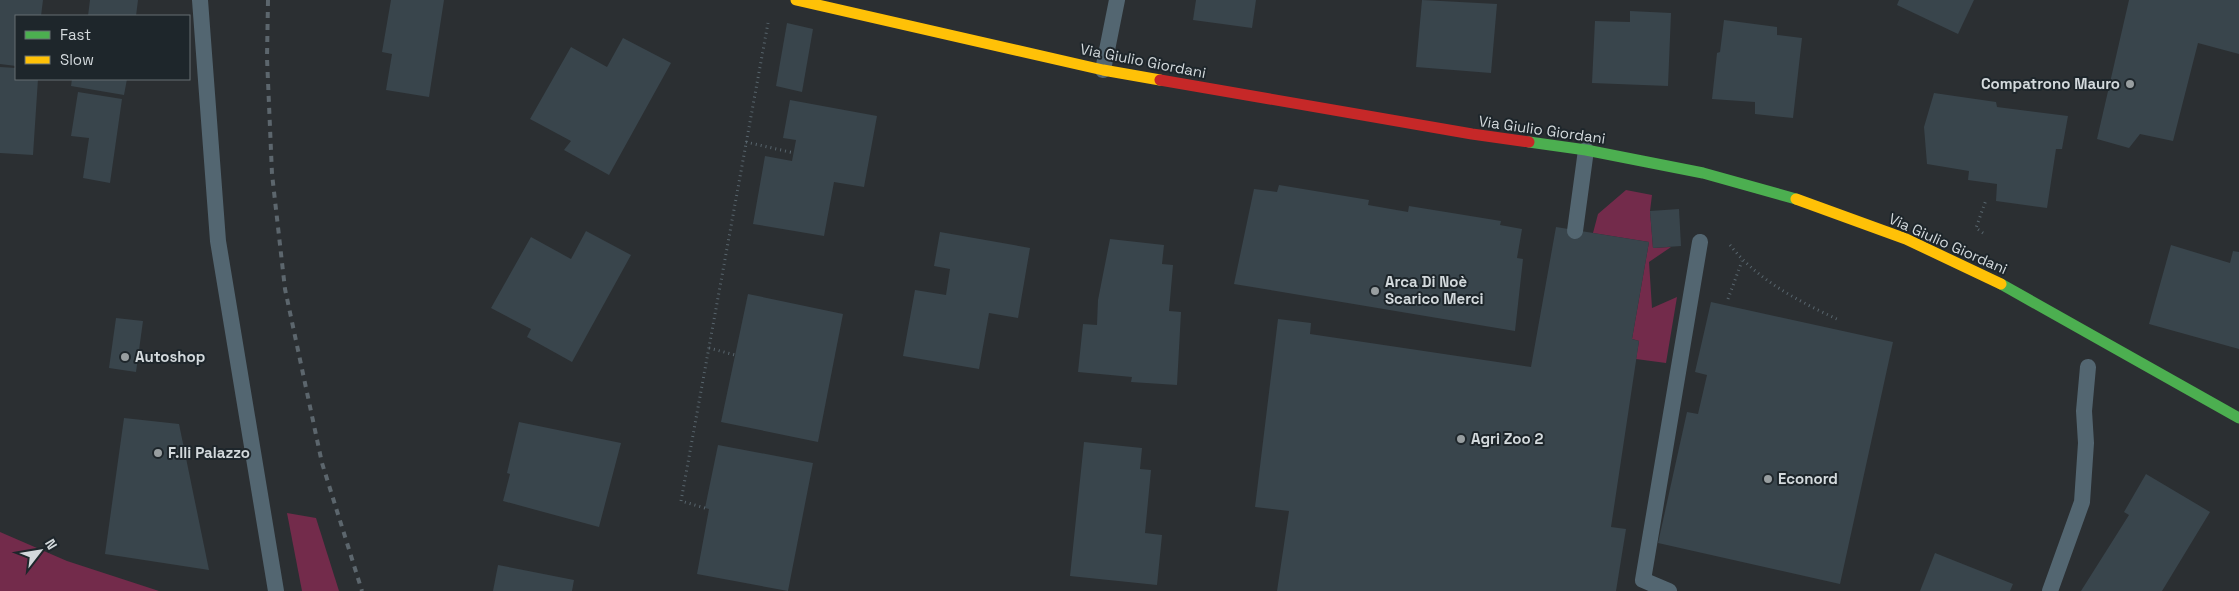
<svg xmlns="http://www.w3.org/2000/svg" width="2239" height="591" font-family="'Space Grotesk',sans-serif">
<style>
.green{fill:#732b4b}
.building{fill:#39454c}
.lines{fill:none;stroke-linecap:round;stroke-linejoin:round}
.path{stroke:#58656d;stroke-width:3;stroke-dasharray:1 4;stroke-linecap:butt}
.lane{stroke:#536671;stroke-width:16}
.fast{stroke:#4caf50;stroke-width:11}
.slow{stroke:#ffc107;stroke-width:11}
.jam{stroke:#c62828;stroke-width:11}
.rail{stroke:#5c666d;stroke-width:4;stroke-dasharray:6 6;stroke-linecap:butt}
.poi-dot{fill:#989ea0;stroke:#1e262b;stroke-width:2}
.labels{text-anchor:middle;stroke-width:4;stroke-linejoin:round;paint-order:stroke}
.street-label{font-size:15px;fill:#d3d9dc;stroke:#1e262b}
.poi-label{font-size:15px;font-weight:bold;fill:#d3d9dc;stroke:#1e262b;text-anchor:start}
</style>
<rect width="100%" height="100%" fill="#2b2f32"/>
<g class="green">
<path d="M1626,190L1652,195L1650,211L1653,248L1671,247L1649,262L1652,308L1677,297L1666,363L1636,359L1639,341L1632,339L1649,242L1593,233L1598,214Z"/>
<path d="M287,513L316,518L339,591H302Z"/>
<path d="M0,532L67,561L159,591H0Z"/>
</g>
<g class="building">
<path d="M0,0H43L41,16H16V66L0,64Z"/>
<path d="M90,0H138L136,16H88Z"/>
<path d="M391,0H444L429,97L386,90L392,54L382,52Z"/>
<path d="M1196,0H1256L1252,28L1193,20Z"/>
<path d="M1422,0L1497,4L1491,73L1416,67Z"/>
<path d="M1899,0H1974L1958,34L1897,5Z"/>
<path d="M2129,0H2239V54L2198,43L2173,141L2140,134L2129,148L2097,139Z"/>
<path d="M1630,11L1671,13L1668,86L1592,83L1595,21L1630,22Z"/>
<path d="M1724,20L1777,27V35L1802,38L1793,118L1755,114V102L1712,99L1717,53L1720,52Z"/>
<path d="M787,23L813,29L802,92L776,86Z"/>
<path d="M623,38L671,63L609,175L564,150L571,141L530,119L571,47L607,67Z"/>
<path d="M0,67L16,68V79H38L33,155L0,153Z"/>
<path d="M72,79H127L124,95L71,86Z"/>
<path d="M78,92L122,99L110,183L83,178L89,138L71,136Z"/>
<path d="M1934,93L1996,102L1997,107L2068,116L2062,149H2056L2047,208L1996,201L1997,184L1968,180L1969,171L1927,164L1924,127Z"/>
<path d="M790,100L877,116L864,187L834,182L824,236L753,224L765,156L792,161L796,140L783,138Z"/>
<path d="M1279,185L1369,200L1368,205L1408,212L1409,206L1501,221L1500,225L1522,229L1517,258L1523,259L1515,331L1234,284L1254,189L1277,192Z"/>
<path d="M1679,209L1681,246L1653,248L1650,211Z"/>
<path d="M1556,227L1649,242L1632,339L1639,341L1611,527L1626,529L1616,591H1277L1289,511L1255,507L1278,319L1311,323L1310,334L1531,367Z"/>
<path d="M586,231L631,255L572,362L527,337L531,329L491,308L531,237L571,259Z"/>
<path d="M940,232L1030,248L1018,318L989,313L979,369L903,356L915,290L946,295L950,269L934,266Z"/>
<path d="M1110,239L1164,245L1162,264L1173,265L1169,311L1181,312L1177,385L1131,382L1132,377L1078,372L1083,324L1097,325L1098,300Z"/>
<path d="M2171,245L2230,263L2233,251L2239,252V349L2149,324Z"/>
<path d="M748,294L843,314L818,442L721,422Z"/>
<path d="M1711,302L1893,342L1840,584L1658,543L1687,412L1698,414L1707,375L1695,372Z"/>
<path d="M116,318L143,321L136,372L109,368Z"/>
<path d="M124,418L179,424L209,570L105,554Z"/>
<path d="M519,422L621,443L599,527L503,501L510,474L507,473Z"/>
<path d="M1084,442L1142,448L1140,469L1151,470L1145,533L1162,535L1157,585L1070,576Z"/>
<path d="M718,445L813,463L788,591L697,574L709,509L705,508Z"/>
<path d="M2146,474L2210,512L2162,591H2081L2129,515L2124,512Z"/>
<path d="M1935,553L2013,584L2010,591H1920Z"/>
<path d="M498,565L574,580L572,591H493Z"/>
</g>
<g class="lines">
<g class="path">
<path d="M746,142L794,153"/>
<path d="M1983,233L1976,228L1986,200"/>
<path d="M1730,245C1757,280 1800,302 1839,320"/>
<path d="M1728,299L1742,261"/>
<path d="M709,348L735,355"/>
<path d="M705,508L681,501L768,23"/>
</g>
<g class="lane">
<path d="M200,0L218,241L276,591"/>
<path d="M1103,70L1117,0"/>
<path d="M1575,231L1586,150"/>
<path d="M1669,591L1643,580L1700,242"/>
<path d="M2050,591L2082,502L2086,443L2084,411L2088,367"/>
</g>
<g class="fast">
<path d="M1529,142L1586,150L1703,173L1796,199"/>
<path d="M2001,284L2239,418"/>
</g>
<g class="slow">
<path d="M796,0L1103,70L1160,80"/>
<path d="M1796,199L1906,239L2001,284"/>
</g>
<path class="jam" d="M1160,80L1472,134L1529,142"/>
<path class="rail" d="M268,0L267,58L272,174L285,289L322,463L362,591"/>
</g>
<g class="poi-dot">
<circle cx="2130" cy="84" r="5"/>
<circle cx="1375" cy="291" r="5"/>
<circle cx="125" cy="357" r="5"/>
<circle cx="1461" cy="439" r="5"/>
<circle cx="158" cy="453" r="5"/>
<circle cx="1768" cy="479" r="5"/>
</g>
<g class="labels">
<g class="street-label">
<text transform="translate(1143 61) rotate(11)" y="5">Via Giulio Giordani</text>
<text transform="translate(1542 130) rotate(8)" y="5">Via Giulio Giordani</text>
<text transform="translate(1948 244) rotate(24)" y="5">Via Giulio Giordani</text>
</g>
<g class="poi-label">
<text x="2120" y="89" text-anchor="end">Compatrono Mauro</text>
<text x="1385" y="287">Arca Di Noè<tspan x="1385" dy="17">Scarico Merci</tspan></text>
<text x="135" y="362">Autoshop</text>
<text x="1471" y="444">Agri Zoo 2</text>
<text x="168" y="458">F.lli Palazzo</text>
<text x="1778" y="484">Econord</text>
</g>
</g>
<rect x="15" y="15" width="175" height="65" fill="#1e262b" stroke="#666e72"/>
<rect x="25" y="31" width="25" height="8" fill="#4caf50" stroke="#666e72"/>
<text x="60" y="40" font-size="15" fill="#d3d9dc">Fast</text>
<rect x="25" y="56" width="25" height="8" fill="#ffc107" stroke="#666e72"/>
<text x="60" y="65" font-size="15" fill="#d3d9dc">Slow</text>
<g transform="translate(40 551) rotate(59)" stroke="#1e262b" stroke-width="4" paint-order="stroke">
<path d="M0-4L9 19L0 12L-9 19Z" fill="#d3d9dc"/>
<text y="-8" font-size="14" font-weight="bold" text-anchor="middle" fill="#d3d9dc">N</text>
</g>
</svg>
